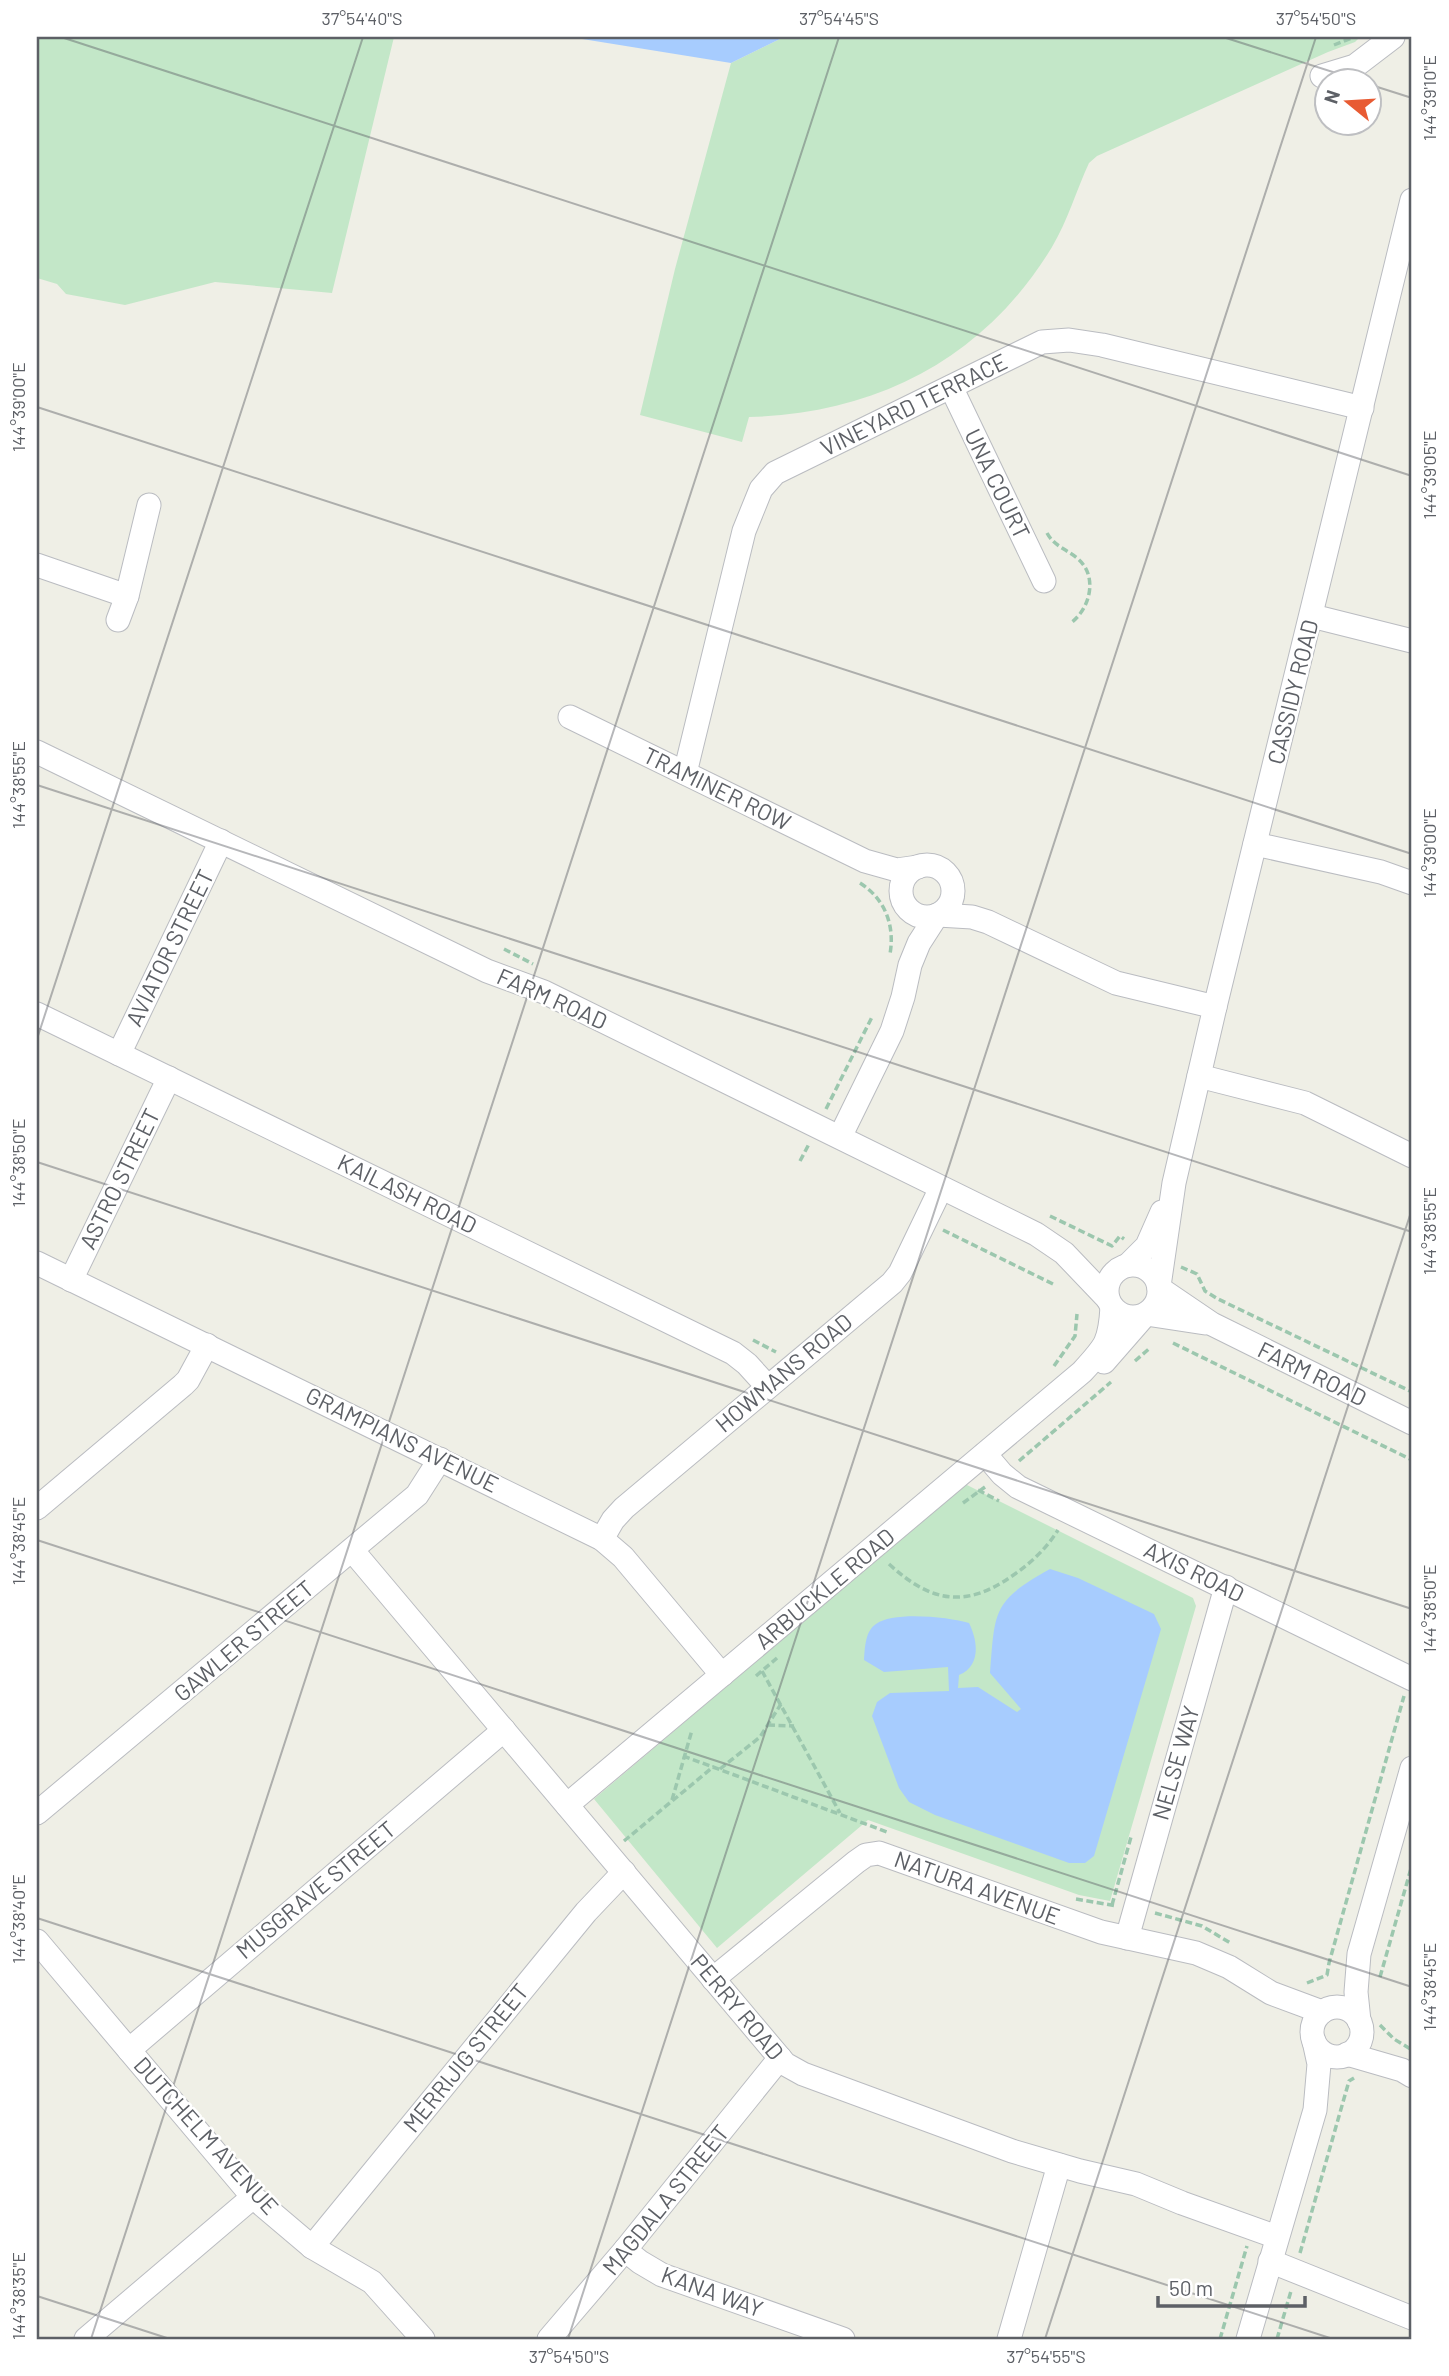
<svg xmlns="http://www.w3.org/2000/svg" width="1449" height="2376" font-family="Barlow,sans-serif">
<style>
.green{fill:#c3e7c8}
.water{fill:#a7ccfe}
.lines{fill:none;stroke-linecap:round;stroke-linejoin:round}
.street-casing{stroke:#babcc1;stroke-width:25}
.path{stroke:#9cc7ae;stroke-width:3.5;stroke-dasharray:7 3.5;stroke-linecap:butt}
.street{stroke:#fff;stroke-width:23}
.ticks{fill:none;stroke:#5d6066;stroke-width:2;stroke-opacity:0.45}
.labels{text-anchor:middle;stroke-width:5;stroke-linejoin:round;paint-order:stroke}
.street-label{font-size:23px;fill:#5d6066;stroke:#fff}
.neatline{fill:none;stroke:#5d6066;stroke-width:2.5}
.ticks-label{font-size:18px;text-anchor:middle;fill:#5d6066}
</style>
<rect width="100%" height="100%" fill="#efefe6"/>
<g class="green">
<path d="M37,37H394L332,293L215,282L125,305L66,294L57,284L37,278Z"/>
<path d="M784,37H1360L1355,42L1328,52L1097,156L1089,163C1076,191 1068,220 1052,247C985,358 877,414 749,417L742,442L640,415L675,269L731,63Z"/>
<path d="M965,1484L1193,1598L1196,1606L1110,1901L1079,1895L868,1820L717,1948L594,1799Z"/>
</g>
<g class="water">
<path d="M570,37H784L731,63Z"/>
<path d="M1050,1569L1078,1578L1154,1614L1161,1629L1094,1856L1085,1863H1069L935,1815L909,1802L899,1788L872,1716L877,1702L890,1693L949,1691L948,1667L884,1672L864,1660C865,1648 865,1631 876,1624C893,1611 949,1617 969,1623C978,1641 981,1666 959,1675L958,1688L978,1687L1017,1712L1021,1709L990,1673C995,1611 992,1601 1050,1569Z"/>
</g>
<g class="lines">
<defs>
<g id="street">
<path d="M1322,76L1355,66L1393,37"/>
<path d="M951,387L1044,581"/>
<path d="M37,565L127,596"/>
<path d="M1312,616L1412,641"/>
<path d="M118,620L127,596L149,505"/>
<path d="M570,717L865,861L897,870L918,867"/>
<path d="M37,752L487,971L544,992L1036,1234L1064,1253L1108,1299"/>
<path d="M685,773L744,531L761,489L775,473L1042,342L1069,340L1102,345L1362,408"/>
<path d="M1255,844L1381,872L1412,883"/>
<circle cx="927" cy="891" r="26"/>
<path d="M938,915L972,917L988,922L1116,983L1215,1007"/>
<path d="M37,1014L733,1353L747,1364L767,1386"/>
<path d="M119,1054L221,841"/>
<path d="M1199,1076L1305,1103L1412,1156"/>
<path d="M840,1137L892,1031L903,997L910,965L919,943L937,915"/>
<path d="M37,1263L602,1539L623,1557L722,1675"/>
<circle cx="1133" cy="1291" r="26"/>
<path d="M1128,1265L1147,1246L1162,1212"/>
<path d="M71,1280L169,1078"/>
<path d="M1159,1286L1174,1183L1215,1007L1412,200"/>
<path d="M1159,1288L1212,1324L1412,1423"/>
<path d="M1146,1314L1205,1323"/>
<path d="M1104,1362L1145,1315"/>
<path d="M985,1454L1002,1474L1018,1487L1412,1679"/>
<path d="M37,1508L183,1385L188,1380L207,1345"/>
<path d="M602,1539L613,1520L624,1508L892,1283L900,1273L941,1188"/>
<path d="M352,1550L785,2064L803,2074L1012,2151L1080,2171L1136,2184L1182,2203L1277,2237"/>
<path d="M567,1805L1082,1372C1106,1346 1110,1342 1112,1307"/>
<path d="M37,1813L417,1495L440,1459"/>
<path d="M1127,1938L1226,1587"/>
<path d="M37,1941L253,2197L312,2247L372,2282L423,2339"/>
<path d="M713,1979L856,1862L866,1855L879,1853L1101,1932L1196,1953L1229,1967L1271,1993L1322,2012"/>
<circle cx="1337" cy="2032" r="25"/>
<path d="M1359,2021L1356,1992L1359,1954L1412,1768"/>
<path d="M129,2050L504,1730"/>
<path d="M1347,2054L1402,2070L1412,2076"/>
<path d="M312,2247L586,1912L624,1872"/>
<path d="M625,2250L640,2262L662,2275L843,2339"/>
<path d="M1270,2261L1412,2318"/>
<path d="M86,2339L253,2197"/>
<path d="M549,2339L625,2250L780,2058"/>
<path d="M1009,2339L1059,2165"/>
<path d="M1248,2339L1315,2110L1319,2064L1314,2041"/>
</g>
</defs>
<use href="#street" class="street-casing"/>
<g class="path">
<path d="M1334,45L1354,37"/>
<path d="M1047,533C1054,546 1066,549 1077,558C1098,575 1091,607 1072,622"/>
<path d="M860,883C885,899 895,925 890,954"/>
<path d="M504,949L533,964"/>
<path d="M826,1109L873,1015"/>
<path d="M800,1161L809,1144"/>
<path d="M1050,1216L1112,1246L1120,1236L1124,1239"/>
<path d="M943,1230L1055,1285"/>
<path d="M1181,1267L1197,1274L1205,1291L1218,1299L1412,1392"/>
<path d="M753,1340L776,1352"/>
<path d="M1173,1343L1412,1460"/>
<path d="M1135,1361L1150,1348"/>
<path d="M1054,1366L1075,1336L1077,1314"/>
<path d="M1019,1461L1111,1382"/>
<path d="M978,1490L999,1501"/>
<path d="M963,1503L985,1487"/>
<path d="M889,1564C930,1602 965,1609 1012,1576C1031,1563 1046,1549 1058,1530"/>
<path d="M762,1671L840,1813"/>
<path d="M756,1676L777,1658"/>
<path d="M768,1725L794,1726"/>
<path d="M683,1756L713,1767"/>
<path d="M720,1769L760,1737L781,1704"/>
<path d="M672,1800L692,1730"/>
<path d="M624,1841L713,1767L887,1832"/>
<path d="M1076,1899L1117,1906"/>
<path d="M1112,1905L1131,1837"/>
<path d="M1155,1913L1202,1926L1232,1944"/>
<path d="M1380,1977L1412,1865"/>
<path d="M1307,1983L1327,1975L1329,1963L1404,1696"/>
<path d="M1380,2025L1394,2039L1412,2050"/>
<path d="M1300,2253L1349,2081L1354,2078"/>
<path d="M1220,2339L1247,2246"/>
<path d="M1277,2339L1291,2291"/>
</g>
<use href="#street" class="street"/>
</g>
<path class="ticks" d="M61,37L1412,476M1223,37L1358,80M1368,84L1412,98M37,407L1412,854M37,785L1412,1232M37,1039L363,37M37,1162L1412,1609M37,1540L1412,1987M37,1918L1333,2339M37,2296L170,2339M91,2339L839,37M568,2339L1316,37M1045,2339L1412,1209"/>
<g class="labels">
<g class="street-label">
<text transform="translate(914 405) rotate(-26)" y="8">VINEYARD TERRACE</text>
<text transform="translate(997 484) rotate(64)" y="8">UNA COURT</text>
<text transform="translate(1293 692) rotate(-76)" y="8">CASSIDY ROAD</text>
<text transform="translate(717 789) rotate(26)" y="8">TRAMINER ROW</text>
<text transform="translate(170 948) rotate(-64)" y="8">AVIATOR STREET</text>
<text transform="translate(552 999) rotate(24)" y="8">FARM ROAD</text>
<text transform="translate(120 1179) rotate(-64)" y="8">ASTRO STREET</text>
<text transform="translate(407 1194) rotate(26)" y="8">KAILASH ROAD</text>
<text transform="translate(784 1373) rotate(-40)" y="8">HOWMANS ROAD</text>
<text transform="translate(1312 1374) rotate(26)" y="8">FARM ROAD</text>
<text transform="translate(402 1440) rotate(26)" y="8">GRAMPIANS AVENUE</text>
<text transform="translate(1194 1572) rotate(26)" y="8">AXIS ROAD</text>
<text transform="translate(825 1589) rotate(-40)" y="8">ARBUCKLE ROAD</text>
<text transform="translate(244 1641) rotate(-40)" y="8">GAWLER STREET</text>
<text transform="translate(1176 1763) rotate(-74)" y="8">NELSE WAY</text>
<text transform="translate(977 1888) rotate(20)" y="8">NATURA AVENUE</text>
<text transform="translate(316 1890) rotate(-40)" y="8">MUSGRAVE STREET</text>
<text transform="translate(737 2007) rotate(50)" y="8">PERRY ROAD</text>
<text transform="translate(466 2058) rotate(-51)" y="8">MERRIJIG STREET</text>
<text transform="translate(206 2136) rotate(48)" y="8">DUTCHELM AVENUE</text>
<text transform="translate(666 2200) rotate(-51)" y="8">MAGDALA STREET</text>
<text transform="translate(712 2292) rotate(20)" y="8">KANA WAY</text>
</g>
</g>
<rect width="1449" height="2376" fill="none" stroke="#ffffff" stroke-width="77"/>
<g transform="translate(1348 102) rotate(288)"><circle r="33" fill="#ffffff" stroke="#bebfc2" stroke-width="2"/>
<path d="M0-5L12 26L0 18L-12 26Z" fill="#e85b33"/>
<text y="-10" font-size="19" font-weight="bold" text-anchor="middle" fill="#5d6066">N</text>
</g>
<path d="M1158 2296v10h147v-10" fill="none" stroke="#5d6066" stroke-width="3.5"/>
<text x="1169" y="2296" font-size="21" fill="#5d6066" stroke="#ffffff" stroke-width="5" paint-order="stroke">50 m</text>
<rect x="38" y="38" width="1372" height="2300" class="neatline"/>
<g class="ticks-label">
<text x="362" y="25">37°54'40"S</text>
<text x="839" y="25">37°54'45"S</text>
<text x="1316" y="25">37°54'50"S</text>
<text transform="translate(1430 98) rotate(-90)" y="6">144°39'10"E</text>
<text transform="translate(19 407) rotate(-90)" y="6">144°39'00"E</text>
<text transform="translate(1430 475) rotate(-90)" y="6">144°39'05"E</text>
<text transform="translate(19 785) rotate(-90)" y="6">144°38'55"E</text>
<text transform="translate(1430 853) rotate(-90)" y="6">144°39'00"E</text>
<text transform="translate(19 1163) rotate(-90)" y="6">144°38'50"E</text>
<text transform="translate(1430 1231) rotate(-90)" y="6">144°38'55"E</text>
<text transform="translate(19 1541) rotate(-90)" y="6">144°38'45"E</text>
<text transform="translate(1430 1609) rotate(-90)" y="6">144°38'50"E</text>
<text transform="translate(19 1919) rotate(-90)" y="6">144°38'40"E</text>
<text transform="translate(1430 1987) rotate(-90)" y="6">144°38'45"E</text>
<text transform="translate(19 2296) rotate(-90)" y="6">144°38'35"E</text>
<text x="569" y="2363">37°54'50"S</text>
<text x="1046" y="2363">37°54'55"S</text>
</g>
</svg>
